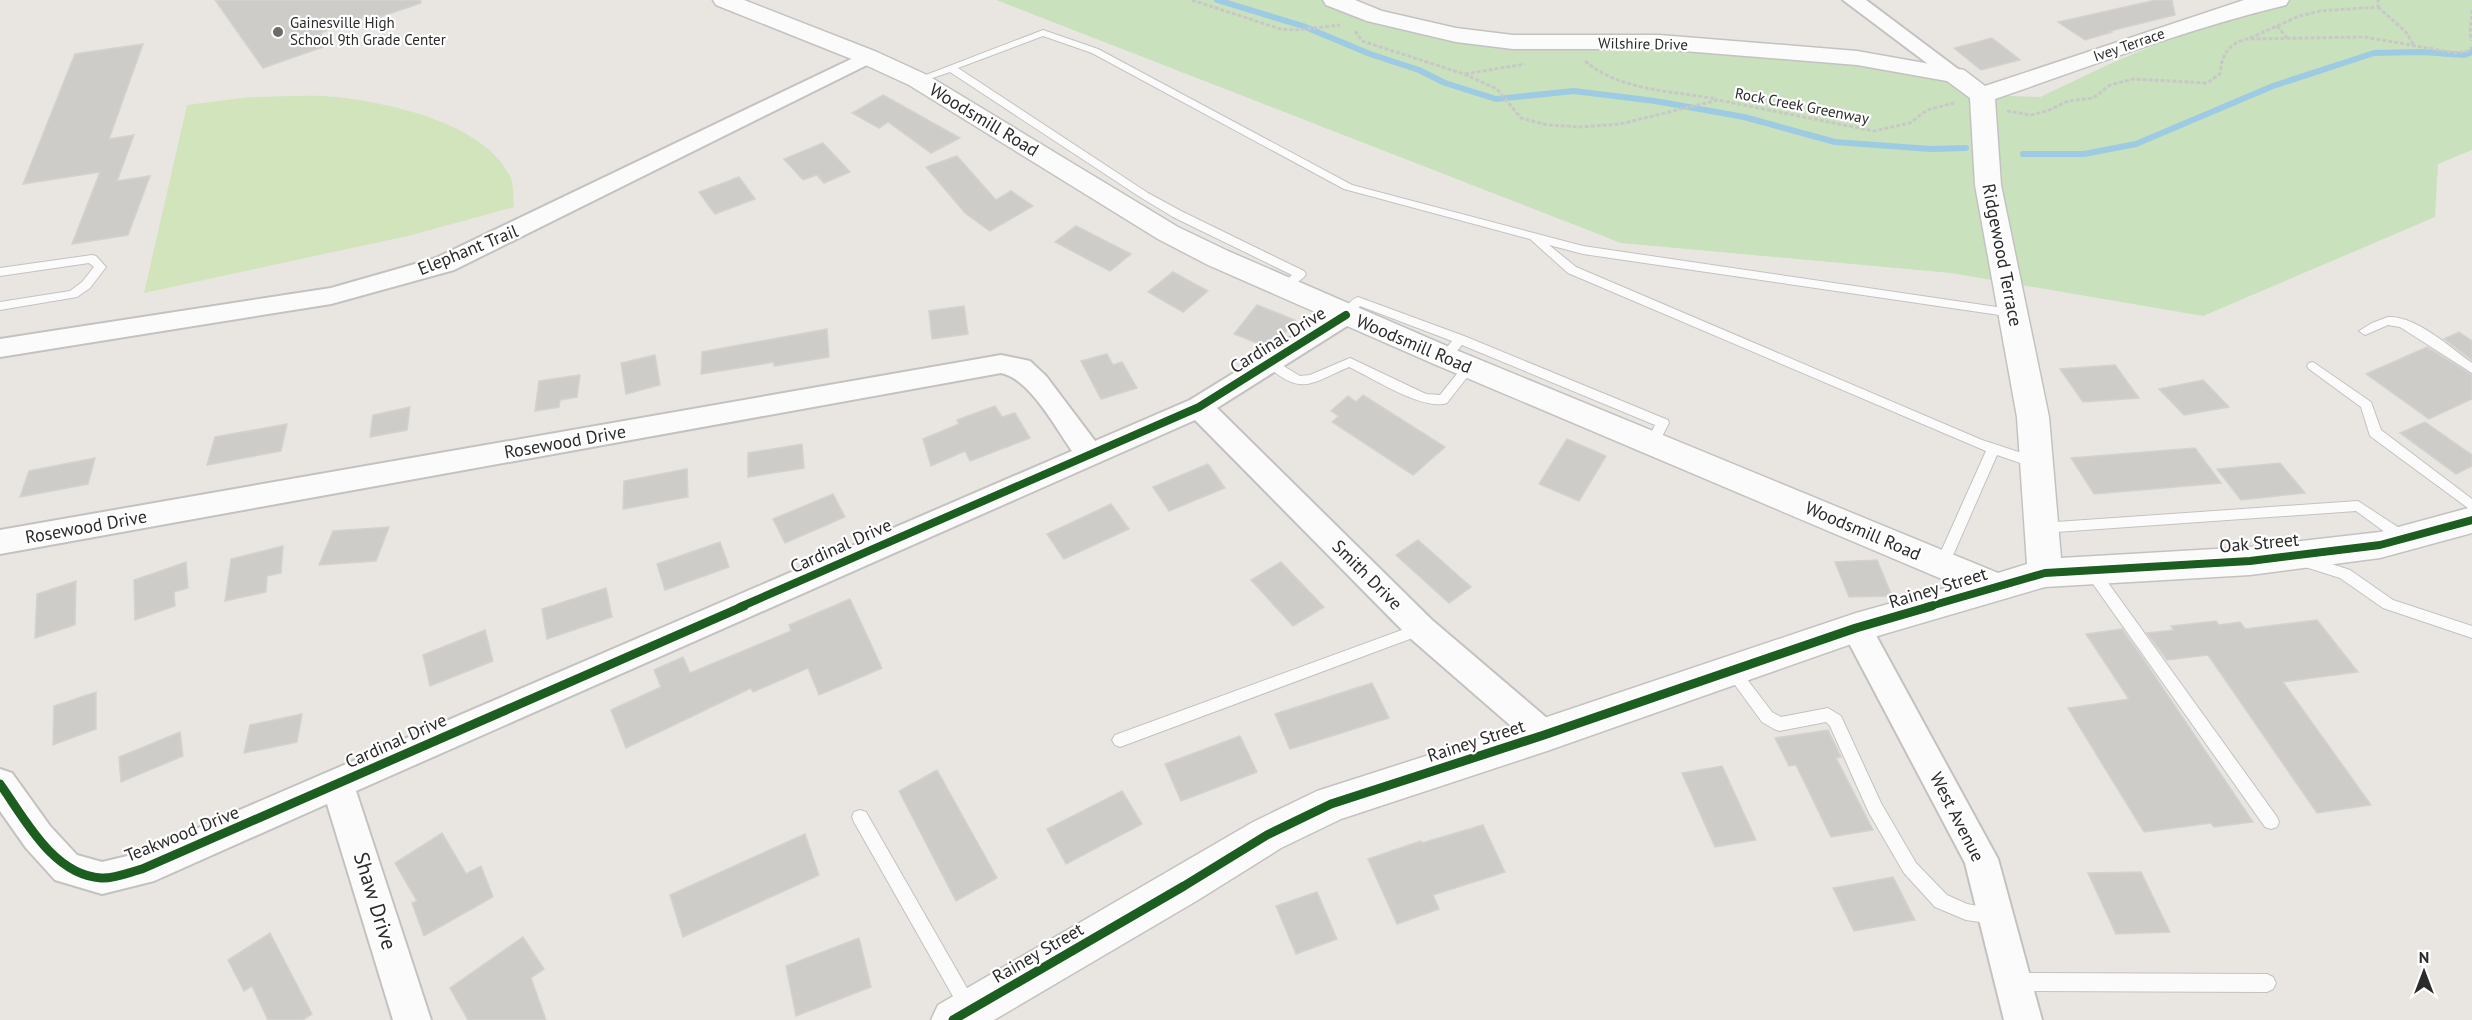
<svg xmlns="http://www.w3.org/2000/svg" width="2472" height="1020" font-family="'PT Sans',sans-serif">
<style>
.green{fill:#cae1be}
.pitch{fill:#d2e4bc}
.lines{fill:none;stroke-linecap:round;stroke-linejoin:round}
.stream{stroke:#9dcbe3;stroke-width:6}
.building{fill:#ceccc9;stroke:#d4d2ce;stroke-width:1.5}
.lane-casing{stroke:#c3c2c1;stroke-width:2}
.street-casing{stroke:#c3c2c1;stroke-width:4}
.secondary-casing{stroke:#c3c2c1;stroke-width:3}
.path{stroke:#c8c8c7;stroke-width:3;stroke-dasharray:4 2;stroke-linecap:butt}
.lane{fill:#fcfbfb;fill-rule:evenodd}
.street{fill:#fcfbfb;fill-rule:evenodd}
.secondary{fill:#fcfbfb;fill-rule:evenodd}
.cycleway-far1-casing{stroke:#fff;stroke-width:11}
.cycleway-casing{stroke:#fff;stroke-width:13}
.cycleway-far1{stroke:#1b5e20;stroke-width:8}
.cycleway{stroke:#1b5e20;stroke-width:9}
.poi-dot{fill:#6e6c6b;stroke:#fff;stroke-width:2}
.labels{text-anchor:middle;stroke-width:4.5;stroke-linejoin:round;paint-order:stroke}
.far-poi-label{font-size:15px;fill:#2b2b2b;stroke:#fff;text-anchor:start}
.far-street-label{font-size:15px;fill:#2b2b2b;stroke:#fff}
.street-label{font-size:18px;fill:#2b2b2b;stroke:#fff}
.near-street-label{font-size:21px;fill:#2b2b2b;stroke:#fff}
</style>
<rect width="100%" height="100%" fill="#e9e6e2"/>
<path class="green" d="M996,0H1337L1459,38L1578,39L1932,69L1982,95L2040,97L2116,61L2258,3L2278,0H2472V150L2438,164L2435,217L2203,316L1951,273L1621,243Z"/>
<path class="pitch" d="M250,97C278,97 308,94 337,97C390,103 484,123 510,176C514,184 513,198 514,207L412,235L144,293L187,105Z"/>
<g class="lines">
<g class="stream">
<path d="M1217,0L1303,26L1370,54L1419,70L1445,83L1496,99L1574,91L1655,101L1744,117L1835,142L1931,149L1966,148"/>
<path d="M2023,154H2084L2136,144L2273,86L2374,53L2422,52L2464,55L2472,52"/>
</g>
</g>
<g class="building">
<path d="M215,0H420L421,3L366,22L362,18L320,33L329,45L263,68Z"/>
<path d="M2156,0H2172L2175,15L2110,31L2112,32L2085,40L2058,22Z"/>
<path d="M1992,38L2020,60L1981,70L1954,48Z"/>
<path d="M143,44L109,139L134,135L117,181L150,176L128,235L72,244L100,172L23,184L75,54Z"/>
<path d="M883,95L960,138L931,153L888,122L879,128L852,113Z"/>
<path d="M823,143L850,172L824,183L817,175L803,180L784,159Z"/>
<path d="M957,156L996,200L1011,191L1033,206L990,231L965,213L926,167Z"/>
<path d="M739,177L755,199L715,214L699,192Z"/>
<path d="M1076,226L1131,254L1110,271L1055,242Z"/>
<path d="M1173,272L1208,291L1183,312L1148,292Z"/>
<path d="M1257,305L1295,320L1282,337L1262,345L1234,334Z"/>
<path d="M964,306L968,334L932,339L929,311Z"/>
<path d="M827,329L829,357L774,366V362L701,374L702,352Z"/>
<path d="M2459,332L2472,341V360L2444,339Z"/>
<path d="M2427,347L2472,375V399L2429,419L2366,374Z"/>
<path d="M1107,354L1113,365L1122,362L1137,388L1101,399L1081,361Z"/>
<path d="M655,355L660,385L626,394L621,363Z"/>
<path d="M2115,365L2139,398L2083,402L2060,369Z"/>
<path d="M580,375L577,397L560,400L559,407L535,411L539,381Z"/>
<path d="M2203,380L2229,407L2184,415L2159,389Z"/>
<path d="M1363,395L1445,447L1413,475L1332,422L1339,416L1331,411L1348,396L1356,402Z"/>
<path d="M995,406L1002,417L1015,413L1030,438L970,461L965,451L931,466L923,439L959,424L957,420Z"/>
<path d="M410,407L407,430L370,437L373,415Z"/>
<path d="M2425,422L2472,455V466L2456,474L2400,433Z"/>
<path d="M287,424L281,451L207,465L215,437Z"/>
<path d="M1567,439L1606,456L1579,501L1539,484Z"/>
<path d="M802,444L804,468L748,477V453Z"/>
<path d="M2195,448L2221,483L2094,494L2071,458Z"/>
<path d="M95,458L88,484L20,497L29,471Z"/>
<path d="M2280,463L2305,493L2241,500L2217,469Z"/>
<path d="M1208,464L1225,488L1169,511L1153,487Z"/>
<path d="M687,469L688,497L623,509L624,481Z"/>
<path d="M833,494L845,517L785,543L773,519Z"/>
<path d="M1111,504L1129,529L1064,559L1047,534Z"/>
<path d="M389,527L376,561L319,565L333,531Z"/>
<path d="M1418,540L1471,587L1449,603L1396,555Z"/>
<path d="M720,542L729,567L665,590L657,564Z"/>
<path d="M283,546L281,573L267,576L266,592L225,601L231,559Z"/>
<path d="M1877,560L1892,596L1849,597L1835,562Z"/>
<path d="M186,562L188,588L174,592L175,606L135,620L134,580Z"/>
<path d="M1281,562L1324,607L1293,626L1251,580Z"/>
<path d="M76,581L75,625L35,638L37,594Z"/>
<path d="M606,588L612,617L547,639L542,609Z"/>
<path d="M850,599L882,668L819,695L808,668L753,692L751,688L626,748L611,710L661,687L654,670L683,657L690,673L791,631L789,625Z"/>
<path d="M2317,620L2358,672L2283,682L2371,805L2317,813L2208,655L2167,660L2147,633L2174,630L2171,626L2216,621L2219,625L2240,622L2245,629Z"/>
<path d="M2122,629L2146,663L2253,822L2214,827L2211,823L2144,832L2068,708L2129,699L2086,634Z"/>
<path d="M485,630L493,661L430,686L423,655Z"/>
<path d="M1372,683L1389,718L1290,749L1275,714Z"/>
<path d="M96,692V729L53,745L54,706Z"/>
<path d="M302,714L297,742L244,753L250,725Z"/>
<path d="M1828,730L1841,757L1836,758L1873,830L1831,837L1796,765L1789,766L1775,738Z"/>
<path d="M180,732L183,756L121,782L119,757Z"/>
<path d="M1240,736L1257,772L1181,801L1165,764Z"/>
<path d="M1722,766L1756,840L1715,847L1682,773Z"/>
<path d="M937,770L997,878L956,901L899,791Z"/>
<path d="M1122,791L1142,824L1066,864L1047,829Z"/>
<path d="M1483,825L1505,872L1433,895L1439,909L1397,924L1368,859L1421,841L1422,843Z"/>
<path d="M442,833L466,874L481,866L493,897L424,936L412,903L417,901L395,863Z"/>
<path d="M805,834L819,875L683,937L670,895Z"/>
<path d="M2141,872L2170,932L2116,934L2088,873Z"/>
<path d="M1893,877L1915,920L1854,931L1833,888Z"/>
<path d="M1317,892L1337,939L1296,954L1276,906Z"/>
<path d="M270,933L312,1014L303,1020H268L252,986L244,991L228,960Z"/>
<path d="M523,937L544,969L531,978L546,1020H468L450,988Z"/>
<path d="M859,938L871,987L796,1016L786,966Z"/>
</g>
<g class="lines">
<defs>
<g id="lane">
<path d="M1043,30L1098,49L1352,185L1583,246L2017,310L2019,313L2017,316L2013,317L1583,254L1549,245L1576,267L1982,440L2040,459L2042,463L2035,468L1997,455L1947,569H1937L1935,565L1986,451L1568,273L1530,239L1344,189L1092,53L1043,36L958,68L1148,193L1181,211L1304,271L1306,274L1304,277L1287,291H1279L1277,288L1292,275L1173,217L1140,197L950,72L918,83L913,80Z"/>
<path d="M92,255L96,256L106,267L90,288L77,297L0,310V302L70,291L82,282L94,267L89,263L0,276V268Z"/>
<path d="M1358,297L1464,336L1668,420L1669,423L1657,446H1647L1646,443L1655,425L1462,345L1449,360H1441L1439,357L1452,341L1360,306L1350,318H1342L1340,315C1344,309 1351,299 1358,297Z"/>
<path d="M2388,317C2415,315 2451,348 2472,363V373L2400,327L2388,325L2365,335L2359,331L2372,323Z"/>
<path d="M1270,358L1300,376L1310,375L1350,358L1426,394L1440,395L1465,364L1469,363L1475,367L1447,403C1422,411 1373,378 1349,367C1311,383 1302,397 1266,365L1264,362Z"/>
<path d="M2313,362L2371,402L2381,430L2472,499V511L2370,436L2361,407L2309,369L2307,366L2309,363Z"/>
<path d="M2358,501L2410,535L2412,539L2410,543H2400L2356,511L2042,533L2037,532L2035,528L2037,524L2042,523Z"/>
<path d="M2304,555L2350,570L2393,600L2472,626V638L2383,608L2340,578L2299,565L2297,561L2299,557Z"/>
<path d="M2091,564L2096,566L2277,817L2279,822L2277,827L2271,829L2265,827L2086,574L2084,570L2086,566Z"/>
<path d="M1421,623L1426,625L1428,629L1426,633L1120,747L1115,745L1112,740L1115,735Z"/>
<path d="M1732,664L1737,666L1772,712L1781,717L1828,708L1841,716L1881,803L1916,863L1947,895L1967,904L2000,910L2002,916L2000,922L1994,924L1966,920L1935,907L1904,873L1869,813L1830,726L1826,722L1779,731L1774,729L1762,722L1727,674L1725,670L1727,666Z"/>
<path d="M860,810L866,812L975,1002L978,1008L975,1014L969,1017L963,1014L854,822L852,817L854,812Z"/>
<path d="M2015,973L2267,974L2273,977L2276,983L2273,989L2267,992L2015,991L2009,988L2006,982L2009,976Z"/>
</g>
<g id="street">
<path d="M1843,0H1866L1966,75L1962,79L1955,81L1948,79Z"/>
<path d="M868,51L875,53L878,57L875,61L454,270L331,304L0,357V339L331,288L436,258Z"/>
<path d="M1346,306L1355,309L1359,315L1355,321L1217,408L1432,620L1555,725L1560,735L1555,745L1544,749L1533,745L1410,638L1195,420L356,791L431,1020H393L327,804L154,881L102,894L55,880L26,848L0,811V769L12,773L50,826L77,855L102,862L140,853L1072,451C1055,427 1030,379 1001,373L0,554V530L1001,355L1030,361L1046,376L1095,441L1190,400L1337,309Z"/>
<path d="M1856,615L1867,619L1998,859L2042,1020H2004L1965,863L1841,628L1845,619Z"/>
</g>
<path id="secondary" d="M713,0H744L877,52L927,75L1178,227L1228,251L1456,350L1998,573L2027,564L2017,417L1975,185L1970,98L1947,81L1857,65L1659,49H1513L1456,42L1367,21L1326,5L1323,0H1355L1382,11L1456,28L1513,35H1659L1857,51L1964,70L1985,86L2244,0H2289L2286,5C2187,29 2091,66 1995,99L2001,185L2049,417L2061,558L2250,547L2380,532L2472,507V533L2380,558L2250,575L2045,587L1857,642L1544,752L1341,819L1281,848L1198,900L994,1020H931L938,1005L1253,822L1317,791L1544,718L1856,613L1956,585L1434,364L1208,265L1158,239L909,85L859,62L716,5Z"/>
</defs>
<use href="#lane" class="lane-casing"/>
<use href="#street" class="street-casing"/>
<use href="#secondary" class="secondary-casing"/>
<g class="path">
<path d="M1192,0L1280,29L1296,30L1340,25"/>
<path d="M2378,7L2406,32L2413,44"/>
<path d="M2472,10L2470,34L2472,41"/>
<path d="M2277,26L2288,39"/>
<path d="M1355,31L1362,41L1464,74L1497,89L1521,118L1548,125L1582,127L1620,124L1718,100L1874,131L1910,123L1927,110L1954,103"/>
<path d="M2250,38L2297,17L2319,11L2378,7V0"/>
<path d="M1585,61C1620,91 1673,91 1717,99"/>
<path d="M1465,74L1525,64"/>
<path d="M2007,111L2031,115L2047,111L2068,101L2093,98L2110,85L2133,79L2207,83L2220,74C2222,55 2227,44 2247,39L2365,37L2456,53L2468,51L2472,47"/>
</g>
<use href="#lane" class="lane"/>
<use href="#street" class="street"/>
<use href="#secondary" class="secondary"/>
<defs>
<g id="cycleway-far1">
<path d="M740,607L1199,407L1346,315"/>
<path d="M1927,607L2045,573L2250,561L2380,545L2472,520"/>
</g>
<g id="cycleway">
<path d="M0,784C25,819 53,875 101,878C114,879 130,872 142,869L744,606"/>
<path d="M953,1020L1184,886L1267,835L1331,804L1544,735L1856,628L1932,606"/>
</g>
</defs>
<use href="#cycleway-far1" class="cycleway-far1-casing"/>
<use href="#cycleway" class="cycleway-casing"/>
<use href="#cycleway-far1" class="cycleway-far1"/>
<use href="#cycleway" class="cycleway"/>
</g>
<circle class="poi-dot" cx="278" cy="32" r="6"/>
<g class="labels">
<g class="far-poi-label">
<text x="290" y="28">Gainesville High<tspan x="290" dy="17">School 9th Grade Center</tspan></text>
</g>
<g class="far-street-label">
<text transform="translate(1643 44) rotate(1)" y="5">Wilshire Drive</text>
<text transform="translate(2129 45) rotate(-19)" y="5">Ivey Terrace</text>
<text transform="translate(1802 106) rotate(11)" y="5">Rock Creek Greenway</text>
</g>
<g class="street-label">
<text transform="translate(984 120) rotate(31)" y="6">Woodsmill Road</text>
<text transform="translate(468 250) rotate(-22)" y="6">Elephant Trail</text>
<text transform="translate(2002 255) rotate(79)" y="6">Ridgewood Terrace</text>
<text transform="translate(1278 340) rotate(-32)" y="6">Cardinal Drive</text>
<text transform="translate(1414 344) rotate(23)" y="6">Woodsmill Road</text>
<text transform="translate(565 442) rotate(-10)" y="6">Rosewood Drive</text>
<text transform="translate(86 527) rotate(-10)" y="6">Rosewood Drive</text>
<text transform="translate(1863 531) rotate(23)" y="6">Woodsmill Road</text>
<text transform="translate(2259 543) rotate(-5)" y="6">Oak Street</text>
<text transform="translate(841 546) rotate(-24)" y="6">Cardinal Drive</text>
<text transform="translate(1367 575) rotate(45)" y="6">Smith Drive</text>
<text transform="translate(1938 588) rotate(-17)" y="6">Rainey Street</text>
<text transform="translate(396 741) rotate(-24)" y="6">Cardinal Drive</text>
<text transform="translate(1476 741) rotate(-18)" y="6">Rainey Street</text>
<text transform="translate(1957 817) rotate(63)" y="6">West Avenue</text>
<text transform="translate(182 834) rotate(-22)" y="6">Teakwood Drive</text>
<text transform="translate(1038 953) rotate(-30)" y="6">Rainey Street</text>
</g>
<g class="near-street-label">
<text transform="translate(375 901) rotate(73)" y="7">Shaw Drive</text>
</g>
</g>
<g transform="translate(2424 972)" stroke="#ffffff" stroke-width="4.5" paint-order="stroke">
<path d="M0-4.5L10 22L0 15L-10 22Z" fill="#2b2b2b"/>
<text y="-9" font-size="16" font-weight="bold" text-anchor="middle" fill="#2b2b2b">N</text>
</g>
</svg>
